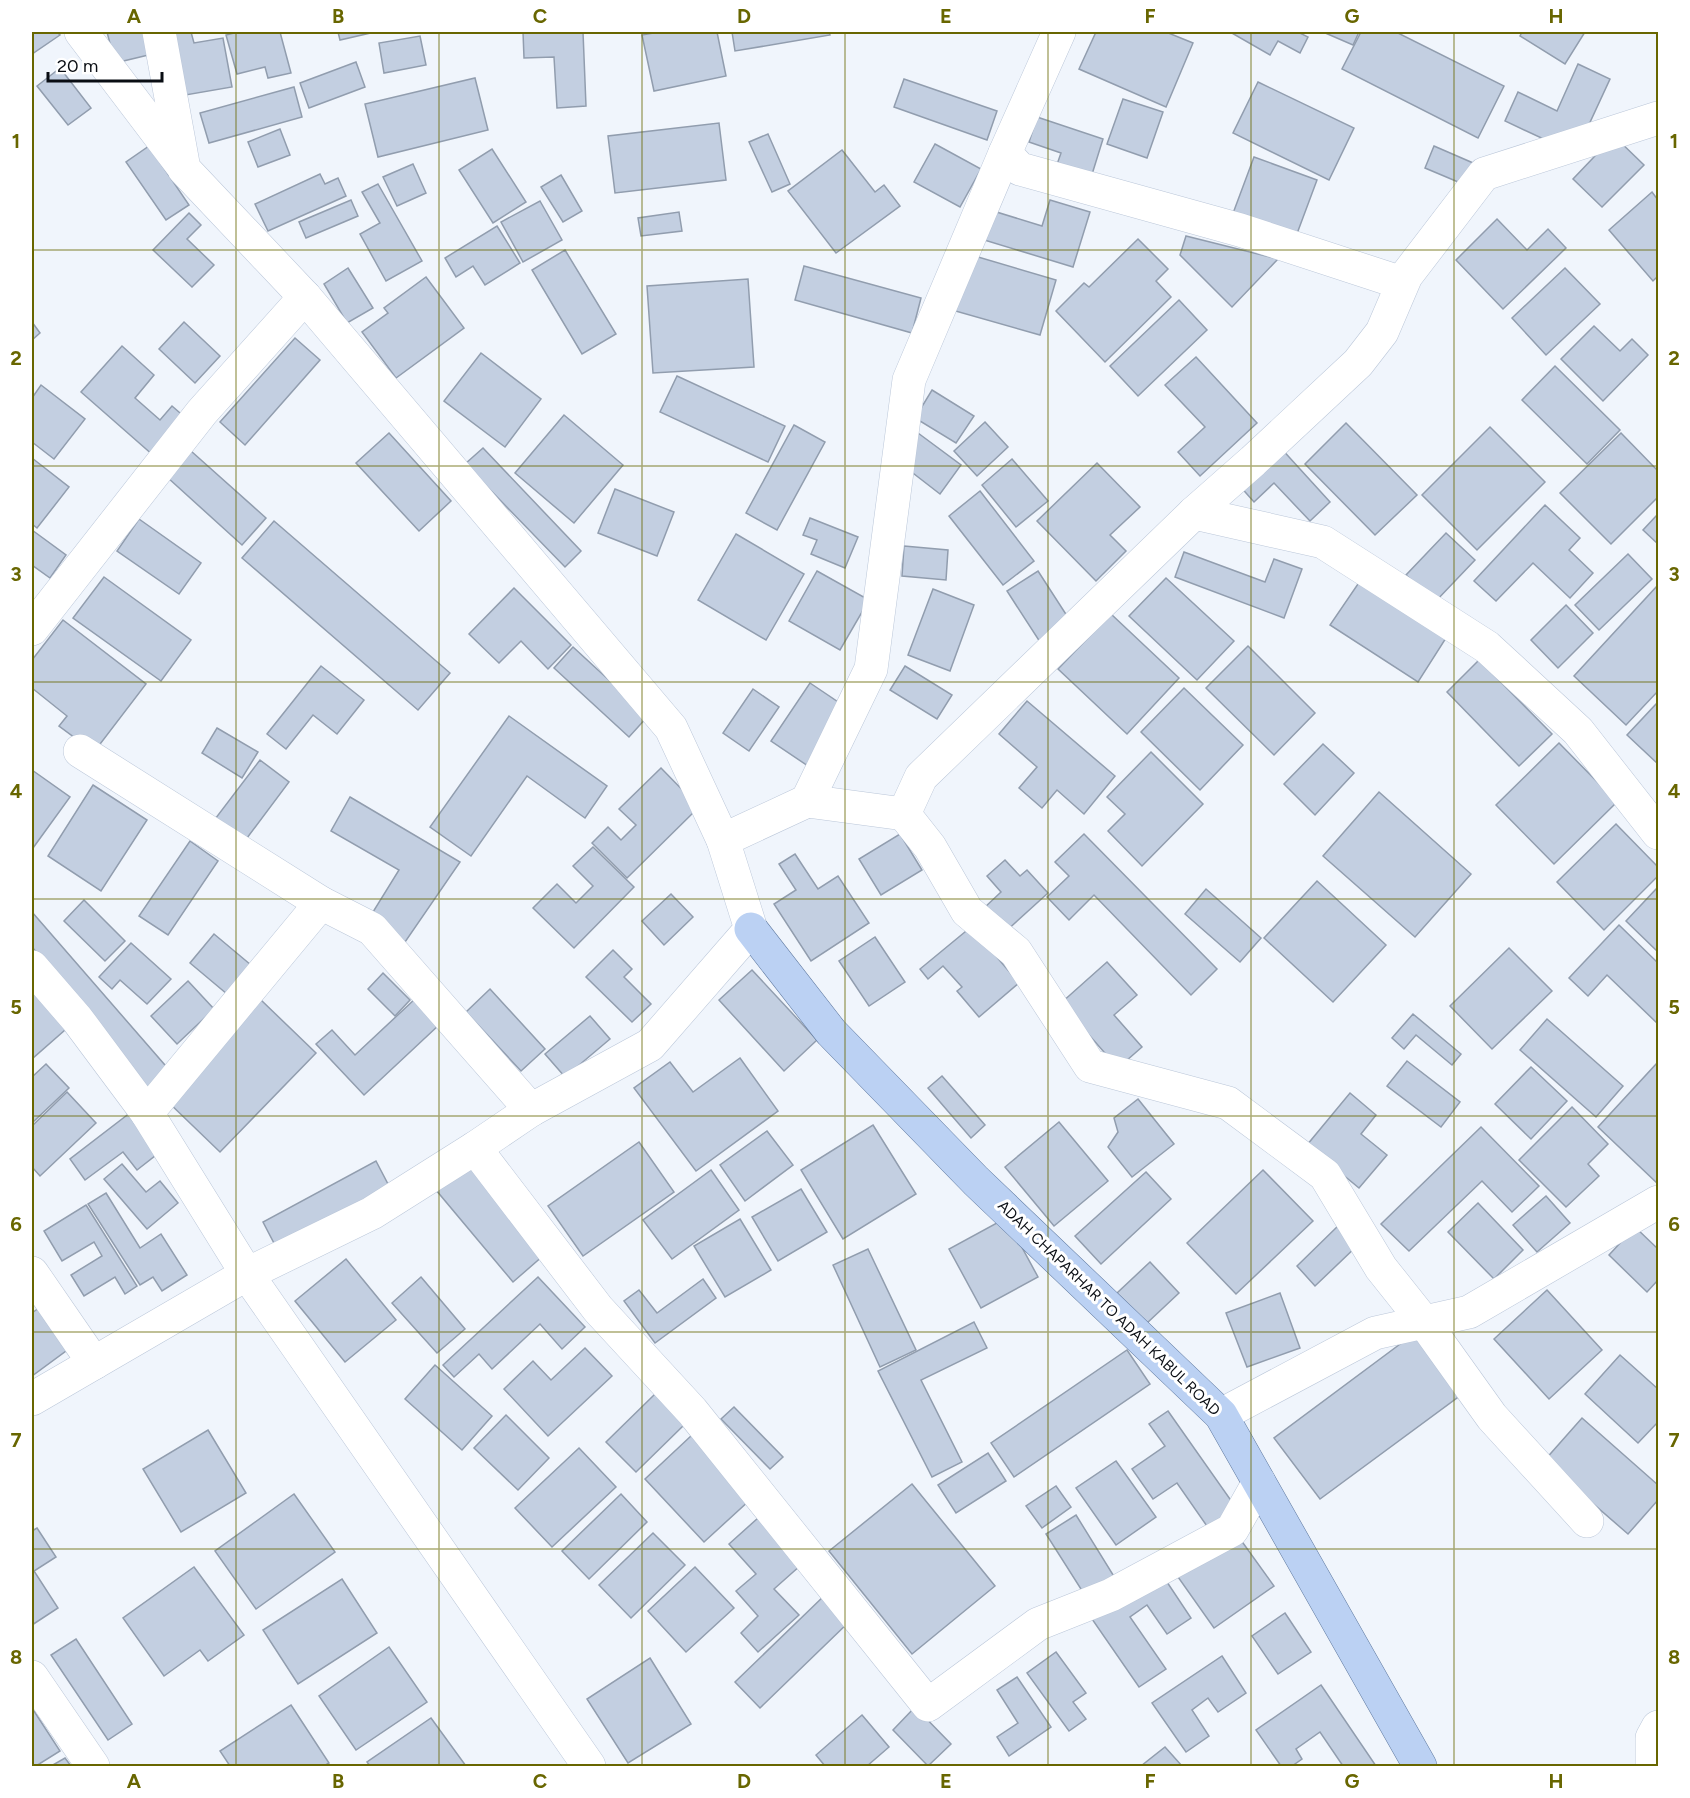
<svg xmlns="http://www.w3.org/2000/svg" width="1690" height="1798" font-family="Figtree,sans-serif">
<style>
.building{fill:#c3cfe1;stroke:#919dae;stroke-width:1.5}
.lines{fill:none;stroke-linecap:round;stroke-linejoin:round}
.minor-casing{stroke:#bbc7d9;stroke-width:34}
.major-casing{stroke:#5f799f;stroke-width:34}
.minor{stroke:#fff;stroke-width:33}
.major{stroke:#bbd1f3;stroke-width:33}
.grid{fill:none;stroke:#686600;stroke-width:1.5;stroke-opacity:0.55}
.labels{text-anchor:middle;stroke-width:6;stroke-linejoin:round;paint-order:stroke}
.street-label{font-size:15px;fill:#090d13;stroke:#fff}
.neatline{fill:none;stroke:#686600;stroke-width:2}
.grid-label{font-size:20px;text-anchor:middle;font-weight:bold;fill:#686600}
</style>
<rect width="100%" height="100%" fill="#f0f5fc"/>
<g class="building">
<path d="M32,32H57L60,35L32,54Z"/>
<path d="M107,32H156L161,52L115,63Z"/>
<path d="M163,32H191L194,43L223,38L232,87L174,97Z"/>
<path d="M238,32H280L291,73L268,78L265,67L237,74L226,35Z"/>
<path d="M338,32H375L340,40Z"/>
<path d="M523,32H583L586,106L557,108L554,57L524,58Z"/>
<path d="M659,32H717L726,76L654,91L642,35Z"/>
<path d="M732,32H829L830,35L735,51Z"/>
<path d="M1096,32H1166L1193,43L1166,107L1079,69Z"/>
<path d="M1230,32H1298L1308,37L1300,53L1278,41L1270,55Z"/>
<path d="M1323,32H1359L1353,45Z"/>
<path d="M1361,32H1396L1504,86L1478,138L1342,69Z"/>
<path d="M1522,32H1585L1565,64L1520,36Z"/>
<path d="M420,36L426,65L384,73L379,43Z"/>
<path d="M356,62L365,87L309,108L300,83Z"/>
<path d="M1578,64L1610,79L1585,133L1550,142L1505,121L1518,92L1557,111Z"/>
<path d="M60,68L91,108L68,125L37,86Z"/>
<path d="M475,78L488,130L378,157L365,104Z"/>
<path d="M904,79L997,111L987,140L894,107Z"/>
<path d="M1258,82L1354,128L1329,180L1233,133Z"/>
<path d="M294,87L302,117L209,143L200,113Z"/>
<path d="M1123,99L1163,112L1147,158L1107,144Z"/>
<path d="M1037,117L1103,139L1089,184L1054,173L1061,153L1029,142Z"/>
<path d="M719,123L726,180L615,193L608,136Z"/>
<path d="M280,129L290,155L258,167L248,142Z"/>
<path d="M768,134L790,184L772,192L749,142Z"/>
<path d="M1614,136L1644,165L1602,207L1573,179Z"/>
<path d="M935,144L981,169L960,207L914,182Z"/>
<path d="M149,146L189,205L166,220L126,162Z"/>
<path d="M1434,146L1480,166L1470,187L1425,168Z"/>
<path d="M492,149L526,202L493,223L459,170Z"/>
<path d="M842,150L875,192L884,185L900,206L836,253L788,191Z"/>
<path d="M1254,157L1317,180L1295,239L1232,216Z"/>
<path d="M413,164L426,193L397,206L383,177Z"/>
<path d="M320,174L325,184L338,178L346,196L268,231L255,204Z"/>
<path d="M561,175L582,211L563,222L541,187Z"/>
<path d="M378,184L422,261L386,281L360,234L380,223L362,192Z"/>
<path d="M1652,192L1658,200V276L1653,281L1609,230Z"/>
<path d="M351,200L358,216L306,238L299,222Z"/>
<path d="M1050,200L1090,212L1073,267L981,239L990,210L1042,226Z"/>
<path d="M540,201L562,240L523,262L501,222Z"/>
<path d="M679,212L682,231L641,236L638,218Z"/>
<path d="M189,213L201,225L187,239L214,265L192,287L153,250Z"/>
<path d="M1497,219L1527,250L1548,229L1566,248L1503,309L1456,260Z"/>
<path d="M497,226L520,263L485,285L473,266L456,277L445,258Z"/>
<path d="M1186,236L1278,259L1232,307L1180,255Z"/>
<path d="M1138,239L1168,269L1156,281L1171,297L1105,362L1056,311L1084,283L1089,287Z"/>
<path d="M565,250L616,334L582,354L532,270Z"/>
<path d="M968,254L1056,280L1040,335L952,310Z"/>
<path d="M804,266L921,298L912,333L795,300Z"/>
<path d="M348,268L373,308L347,323L324,284Z"/>
<path d="M1565,268L1600,304L1546,355L1512,318Z"/>
<path d="M426,277L464,328L396,378L362,332L388,313L384,308Z"/>
<path d="M748,279L754,367L653,373L647,286Z"/>
<path d="M1179,300L1207,330L1138,396L1110,366Z"/>
<path d="M32,322L40,333L32,340Z"/>
<path d="M184,322L220,356L195,383L159,349Z"/>
<path d="M1594,326L1620,351L1632,339L1648,355L1603,401L1561,359Z"/>
<path d="M295,338L320,360L245,445L220,422Z"/>
<path d="M122,346L154,375L135,398L160,420L172,406L187,419L154,456L81,392Z"/>
<path d="M481,353L541,399L505,447L444,401Z"/>
<path d="M1196,357L1257,423L1200,476L1178,452L1205,427L1165,385Z"/>
<path d="M1555,366L1620,430L1587,464L1522,400Z"/>
<path d="M677,376L785,426L768,462L660,412Z"/>
<path d="M41,385L85,419L54,459L32,442V398Z"/>
<path d="M932,390L974,416L956,443L915,418Z"/>
<path d="M564,415L623,465L574,523L515,473Z"/>
<path d="M985,422L1008,447L977,476L954,451Z"/>
<path d="M1346,423L1417,495L1375,535L1305,464Z"/>
<path d="M794,425L825,442L777,530L746,513Z"/>
<path d="M1490,427L1545,482L1477,550L1422,495Z"/>
<path d="M389,433L451,501L419,531L356,463Z"/>
<path d="M918,433L961,465L940,494L909,470Z"/>
<path d="M1621,433L1658,471V497L1611,544L1560,493Z"/>
<path d="M1279,446L1330,502L1310,521L1274,483L1254,502L1238,484Z"/>
<path d="M483,448L581,551L565,567L465,464Z"/>
<path d="M191,451L266,518L242,545L167,477Z"/>
<path d="M32,458L69,487L37,528L32,524Z"/>
<path d="M1012,459L1048,501L1016,527L982,485Z"/>
<path d="M1097,463L1140,507L1110,535L1126,551L1096,581L1037,521Z"/>
<path d="M615,489L674,512L657,556L598,533Z"/>
<path d="M980,491L1034,561L1003,585L949,516Z"/>
<path d="M1545,505L1580,538L1569,550L1593,573L1570,598L1533,563L1496,601L1474,581Z"/>
<path d="M1658,514V544L1643,530Z"/>
<path d="M810,518L858,537L845,568L811,554L817,540L803,535Z"/>
<path d="M139,519L201,563L179,594L117,551Z"/>
<path d="M274,521L450,673L418,710L242,558Z"/>
<path d="M32,530L66,555L50,578L32,565Z"/>
<path d="M1446,533L1475,560L1435,602L1406,575Z"/>
<path d="M736,534L804,574L766,640L698,600Z"/>
<path d="M904,546L948,550L946,580L902,576Z"/>
<path d="M1184,552L1265,582L1274,559L1302,569L1284,618L1175,577Z"/>
<path d="M1628,554L1652,579L1599,630L1575,605Z"/>
<path d="M817,571L869,600L840,650L789,621Z"/>
<path d="M1038,571L1071,622L1040,642L1007,591Z"/>
<path d="M104,577L191,640L161,681L73,618Z"/>
<path d="M1166,578L1234,641L1197,680L1129,616Z"/>
<path d="M1360,581L1446,638L1418,682L1330,625Z"/>
<path d="M1658,585V691L1626,725L1574,676Z"/>
<path d="M514,588L571,645L548,669L521,641L499,663L469,634Z"/>
<path d="M933,589L974,605L950,671L908,655Z"/>
<path d="M1566,605L1593,633L1558,668L1531,640Z"/>
<path d="M1111,614L1179,678L1127,734L1058,669Z"/>
<path d="M63,620L146,684L94,752L59,726L67,716L32,688V660Z"/>
<path d="M1248,646L1315,713L1274,755L1206,688Z"/>
<path d="M573,647L648,716L629,737L554,668Z"/>
<path d="M1479,660L1552,734L1519,766L1447,692Z"/>
<path d="M321,666L364,700L337,734L313,715L286,749L267,734Z"/>
<path d="M905,666L952,695L937,719L890,690Z"/>
<path d="M810,683L847,708L808,766L771,741Z"/>
<path d="M1184,688L1243,745L1200,790L1141,732Z"/>
<path d="M753,689L779,707L749,751L723,733Z"/>
<path d="M1027,701L1115,776L1084,814L1057,790L1042,808L1019,788L1037,767L999,734Z"/>
<path d="M1658,702V764L1627,735Z"/>
<path d="M509,716L607,786L585,818L527,776L471,856L430,827Z"/>
<path d="M217,728L258,752L242,778L202,753Z"/>
<path d="M1559,743L1617,802L1554,864L1496,805Z"/>
<path d="M1323,744L1354,773L1315,815L1284,784Z"/>
<path d="M1151,752L1203,804L1142,866L1108,831L1125,814L1107,797Z"/>
<path d="M260,760L289,782L241,846L212,823Z"/>
<path d="M661,768L699,807L627,878L592,843L608,827L621,840L636,825L619,809Z"/>
<path d="M32,770L70,797L33,848L32,847Z"/>
<path d="M93,785L147,820L101,891L48,856Z"/>
<path d="M1379,792L1471,874L1415,937L1323,856Z"/>
<path d="M350,797L460,862L403,945L368,920L399,870L331,831Z"/>
<path d="M1616,824L1658,867V876L1604,930L1557,882Z"/>
<path d="M900,834L922,870L881,895L859,859Z"/>
<path d="M1084,834L1217,969L1191,995L1094,895L1069,920L1047,897L1069,876L1055,862Z"/>
<path d="M190,841L218,861L168,935L139,916Z"/>
<path d="M593,847L634,887L574,948L533,908L557,884L576,903L593,886L573,866Z"/>
<path d="M795,854L818,889L838,876L869,923L811,961L774,904L796,890L779,864Z"/>
<path d="M1005,860L1020,876L1027,870L1048,893L1004,933L983,909L1001,892L987,876Z"/>
<path d="M1317,881L1386,945L1333,1002L1264,938Z"/>
<path d="M1658,887V952L1626,921Z"/>
<path d="M1206,889L1261,938L1240,962L1185,914Z"/>
<path d="M671,894L693,917L664,945L642,921Z"/>
<path d="M84,900L125,941L105,961L64,921Z"/>
<path d="M32,912L171,1072L145,1094L63,983L32,947Z"/>
<path d="M1619,925L1658,963V1024L1607,975L1588,996L1569,978Z"/>
<path d="M971,927L1019,983L979,1017L957,991L962,987L943,966L928,979L920,969Z"/>
<path d="M214,934L251,965L227,994L190,963Z"/>
<path d="M875,937L905,982L869,1006L839,961Z"/>
<path d="M131,943L171,979L147,1004L120,980L112,989L99,977Z"/>
<path d="M1509,948L1552,991L1492,1049L1450,1006Z"/>
<path d="M613,950L632,969L624,977L651,1004L632,1022L586,977Z"/>
<path d="M1107,962L1137,995L1114,1015L1142,1047L1118,1068L1061,1003Z"/>
<path d="M752,970L817,1040L784,1071L719,1000Z"/>
<path d="M383,973L410,1000L395,1016L368,989Z"/>
<path d="M188,981L214,1009L177,1044L151,1016Z"/>
<path d="M39,985L73,1023L33,1058L32,992Z"/>
<path d="M490,989L545,1049L521,1071L466,1012Z"/>
<path d="M416,998L440,1024L364,1095L316,1044L332,1030L355,1055Z"/>
<path d="M261,1000L316,1053L220,1152L165,1099Z"/>
<path d="M1413,1014L1461,1054L1452,1065L1416,1035L1404,1049L1392,1038Z"/>
<path d="M590,1016L610,1039L565,1077L545,1054Z"/>
<path d="M1547,1019L1623,1086L1596,1117L1520,1050Z"/>
<path d="M740,1058L778,1111L696,1171L634,1088L670,1062L693,1092Z"/>
<path d="M1407,1061L1460,1102L1441,1127L1387,1086Z"/>
<path d="M1658,1062V1184L1598,1127Z"/>
<path d="M46,1064L69,1088L32,1123V1077Z"/>
<path d="M1531,1067L1567,1101L1531,1139L1495,1104Z"/>
<path d="M942,1076L985,1125L971,1138L928,1088Z"/>
<path d="M67,1092L96,1123L40,1176L32,1167V1126Z"/>
<path d="M1350,1093L1376,1115L1361,1134L1387,1155L1359,1188L1307,1145Z"/>
<path d="M1138,1099L1174,1144L1132,1177L1108,1147L1118,1132L1114,1118Z"/>
<path d="M1572,1107L1608,1144L1588,1164L1599,1176L1566,1207L1519,1160Z"/>
<path d="M135,1109L165,1148L137,1170L123,1152L85,1180L70,1159Z"/>
<path d="M1059,1122L1108,1181L1054,1226L1005,1167Z"/>
<path d="M873,1125L916,1194L843,1239L801,1170Z"/>
<path d="M1481,1127L1539,1186L1512,1212L1482,1181L1409,1251L1381,1224Z"/>
<path d="M767,1131L793,1165L745,1201L720,1165Z"/>
<path d="M639,1142L674,1192L583,1256L548,1206Z"/>
<path d="M376,1161L389,1186L276,1247L263,1222Z"/>
<path d="M468,1163L544,1255L513,1282L436,1190Z"/>
<path d="M122,1164L146,1192L160,1181L178,1203L147,1229L104,1179Z"/>
<path d="M711,1170L739,1210L672,1259L643,1220Z"/>
<path d="M1263,1170L1313,1221L1236,1294L1187,1243Z"/>
<path d="M1146,1172L1171,1199L1101,1264L1075,1236Z"/>
<path d="M801,1189L827,1232L778,1261L752,1217Z"/>
<path d="M106,1193L140,1248L161,1234L187,1275L162,1291L153,1277L140,1285L88,1204Z"/>
<path d="M1546,1196L1570,1223L1537,1252L1513,1225Z"/>
<path d="M1478,1203L1523,1250L1494,1279L1448,1232Z"/>
<path d="M86,1205L137,1286L125,1294L115,1277L84,1296L71,1275L102,1256L94,1242L62,1261L44,1231Z"/>
<path d="M1006,1218L1038,1277L981,1308L949,1249Z"/>
<path d="M740,1219L771,1270L725,1297L694,1246Z"/>
<path d="M1341,1223L1360,1243L1315,1286L1297,1266Z"/>
<path d="M1635,1227L1658,1249V1280L1647,1292L1609,1255Z"/>
<path d="M868,1249L916,1350L880,1367L833,1265Z"/>
<path d="M346,1259L396,1320L345,1362L295,1301Z"/>
<path d="M1150,1262L1179,1293L1146,1324L1117,1293Z"/>
<path d="M421,1277L465,1329L437,1353L392,1303Z"/>
<path d="M538,1277L585,1327L562,1349L540,1324L492,1369L479,1354L454,1377L443,1365Z"/>
<path d="M703,1279L716,1298L655,1343L624,1301L639,1290L657,1313Z"/>
<path d="M1547,1290L1602,1350L1549,1399L1494,1339Z"/>
<path d="M1280,1293L1300,1348L1247,1367L1226,1313Z"/>
<path d="M40,1307L70,1348L32,1376V1313Z"/>
<path d="M974,1322L987,1348L921,1380L962,1462L932,1477L878,1371Z"/>
<path d="M1419,1330L1465,1392L1320,1499L1274,1438Z"/>
<path d="M585,1348L612,1376L548,1436L504,1389L533,1361L551,1380Z"/>
<path d="M1127,1350L1150,1384L1014,1477L991,1443Z"/>
<path d="M1620,1355L1658,1389V1422L1638,1443L1585,1394Z"/>
<path d="M435,1365L492,1416L462,1450L405,1399Z"/>
<path d="M655,1394L684,1425L636,1472L606,1442Z"/>
<path d="M734,1407L783,1457L770,1469L721,1419Z"/>
<path d="M1168,1411L1237,1509L1209,1529L1177,1483L1153,1499L1132,1469L1165,1446L1149,1424Z"/>
<path d="M506,1415L549,1458L518,1490L474,1448Z"/>
<path d="M1582,1418L1658,1485V1500L1628,1534L1544,1461Z"/>
<path d="M208,1430L246,1493L181,1532L143,1469Z"/>
<path d="M692,1435L751,1499L704,1542L645,1479Z"/>
<path d="M579,1448L616,1487L552,1547L515,1508Z"/>
<path d="M988,1453L1006,1481L956,1513L938,1485Z"/>
<path d="M1116,1461L1156,1517L1116,1545L1076,1488Z"/>
<path d="M912,1484L995,1586L912,1654L829,1551Z"/>
<path d="M1056,1486L1071,1507L1042,1528L1026,1506Z"/>
<path d="M294,1494L335,1552L256,1609L215,1551Z"/>
<path d="M621,1494L647,1522L589,1579L562,1551Z"/>
<path d="M1076,1515L1115,1578L1086,1597L1046,1534Z"/>
<path d="M758,1518L801,1565L774,1589L799,1615L758,1652L741,1633L758,1616L736,1591L756,1574L729,1544Z"/>
<path d="M37,1528L56,1557L34,1571L58,1608L32,1625V1531Z"/>
<path d="M653,1533L685,1565L631,1618L599,1585Z"/>
<path d="M1238,1536L1274,1586L1214,1628L1178,1577Z"/>
<path d="M194,1567L244,1635L208,1661L200,1650L164,1676L123,1618Z"/>
<path d="M695,1567L734,1608L686,1652L648,1611Z"/>
<path d="M1161,1573L1191,1618L1167,1634L1147,1605L1130,1617L1166,1669L1139,1687L1092,1619Z"/>
<path d="M342,1579L377,1633L298,1684L263,1630Z"/>
<path d="M827,1593L852,1619L760,1708L735,1682Z"/>
<path d="M1285,1613L1311,1652L1278,1674L1252,1636Z"/>
<path d="M76,1639L132,1724L108,1740L51,1655Z"/>
<path d="M389,1647L427,1702L356,1750L319,1696Z"/>
<path d="M1056,1652L1086,1693L1073,1702L1086,1719L1069,1731L1027,1673Z"/>
<path d="M1222,1656L1246,1693L1218,1712L1208,1698L1192,1710L1209,1736L1186,1752L1152,1703Z"/>
<path d="M650,1658L691,1724L628,1763L587,1699Z"/>
<path d="M1017,1677L1051,1727L1009,1756L997,1737L1018,1723L997,1690Z"/>
<path d="M1321,1685L1376,1766H1343L1320,1732L1296,1749L1302,1759L1292,1766H1281L1256,1730Z"/>
<path d="M291,1705L329,1763L324,1766H230L220,1751Z"/>
<path d="M915,1707L951,1744L928,1766L893,1730Z"/>
<path d="M32,1708L60,1751L36,1766H32Z"/>
<path d="M862,1715L889,1747L867,1766H825L816,1755Z"/>
<path d="M431,1718L466,1766H370L367,1762Z"/>
<path d="M1165,1747L1182,1766H1141Z"/>
<path d="M65,1758L71,1766H51Z"/>
</g>
<g class="lines">
<defs>
<g id="minor">
<path d="M81,32L181,164"/>
<path d="M1005,153L1020,169L1240,230L1402,283"/>
<path d="M1194,513L1323,542L1487,647L1578,731L1658,833"/>
<path d="M32,629L202,412L305,297"/>
<path d="M80,751L321,903L372,929L531,1110"/>
<path d="M807,801L904,814L921,777L1194,513L1253,461L1358,363L1382,332L1406,276L1484,174L1658,118"/>
<path d="M904,814L930,847L967,911L1016,952L1090,1066L1228,1103L1325,1175L1381,1268L1424,1322L1492,1417L1587,1521"/>
<path d="M723,840L807,801L871,669L909,380L1005,153L1059,32"/>
<path d="M32,967L77,1019L147,1113L247,1274L589,1766"/>
<path d="M147,1113L321,903"/>
<path d="M475,1148L598,1309L692,1411L928,1705L1038,1624L1111,1595L1232,1530L1259,1482"/>
<path d="M32,1273L94,1363"/>
<path d="M32,1399L247,1274L372,1213L475,1148L531,1110L650,1045L751,929L723,840L671,728L305,297L184,169L159,32"/>
<path d="M1221,1415L1375,1333L1469,1312L1658,1202"/>
<path d="M32,1677L93,1766"/>
<path d="M1652,1766V1738L1658,1727"/>
</g>
<path id="major" d="M751,929L831,1032L976,1181L1221,1415L1420,1766"/>
</defs>
<use href="#minor" class="minor-casing"/>
<use href="#major" class="major-casing"/>
<use href="#minor" class="minor"/>
<use href="#major" class="major"/>
</g>
<path class="grid" d="M236,32V1766M439,32V1766M642,32V1766M845,32V1766M1048,32V1766M1251,32V1766M1454,32V1766M32,250H1658M32,466H1658M32,682H1658M32,899H1658M32,1116H1658M32,1332H1658M32,1549H1658"/>
<g class="labels">
<g class="street-label">
<text transform="translate(1109 1308) rotate(44)" y="5">ADAH CHAPARHAR TO ADAH KABUL ROAD</text>
</g>
</g>
<rect width="1690" height="1798" fill="none" stroke="#ffffff" stroke-width="66"/>
<path d="M48 72v9h114v-9" fill="none" stroke="#090d13" stroke-width="3"/>
<text x="57" y="72" font-size="18" fill="#090d13" stroke="#ffffff" stroke-width="4.5" paint-order="stroke">20 m</text>
<rect x="33" y="33" width="1624" height="1732" class="neatline"/>
<g class="grid-label">
<text x="134" y="23">A</text>
<text x="338" y="23">B</text>
<text x="540" y="23">C</text>
<text x="744" y="23">D</text>
<text x="946" y="23">E</text>
<text x="1150" y="23">F</text>
<text x="1352" y="23">G</text>
<text x="1556" y="23">H</text>
<text x="16" y="148">1</text>
<text x="1674" y="148">1</text>
<text x="16" y="365">2</text>
<text x="1674" y="365">2</text>
<text x="16" y="581">3</text>
<text x="1674" y="581">3</text>
<text x="16" y="798">4</text>
<text x="1674" y="798">4</text>
<text x="16" y="1014">5</text>
<text x="1674" y="1014">5</text>
<text x="16" y="1231">6</text>
<text x="1674" y="1231">6</text>
<text x="16" y="1447">7</text>
<text x="1674" y="1447">7</text>
<text x="16" y="1664">8</text>
<text x="1674" y="1664">8</text>
<text x="134" y="1788">A</text>
<text x="338" y="1788">B</text>
<text x="540" y="1788">C</text>
<text x="744" y="1788">D</text>
<text x="946" y="1788">E</text>
<text x="1150" y="1788">F</text>
<text x="1352" y="1788">G</text>
<text x="1556" y="1788">H</text>
</g>
</svg>
